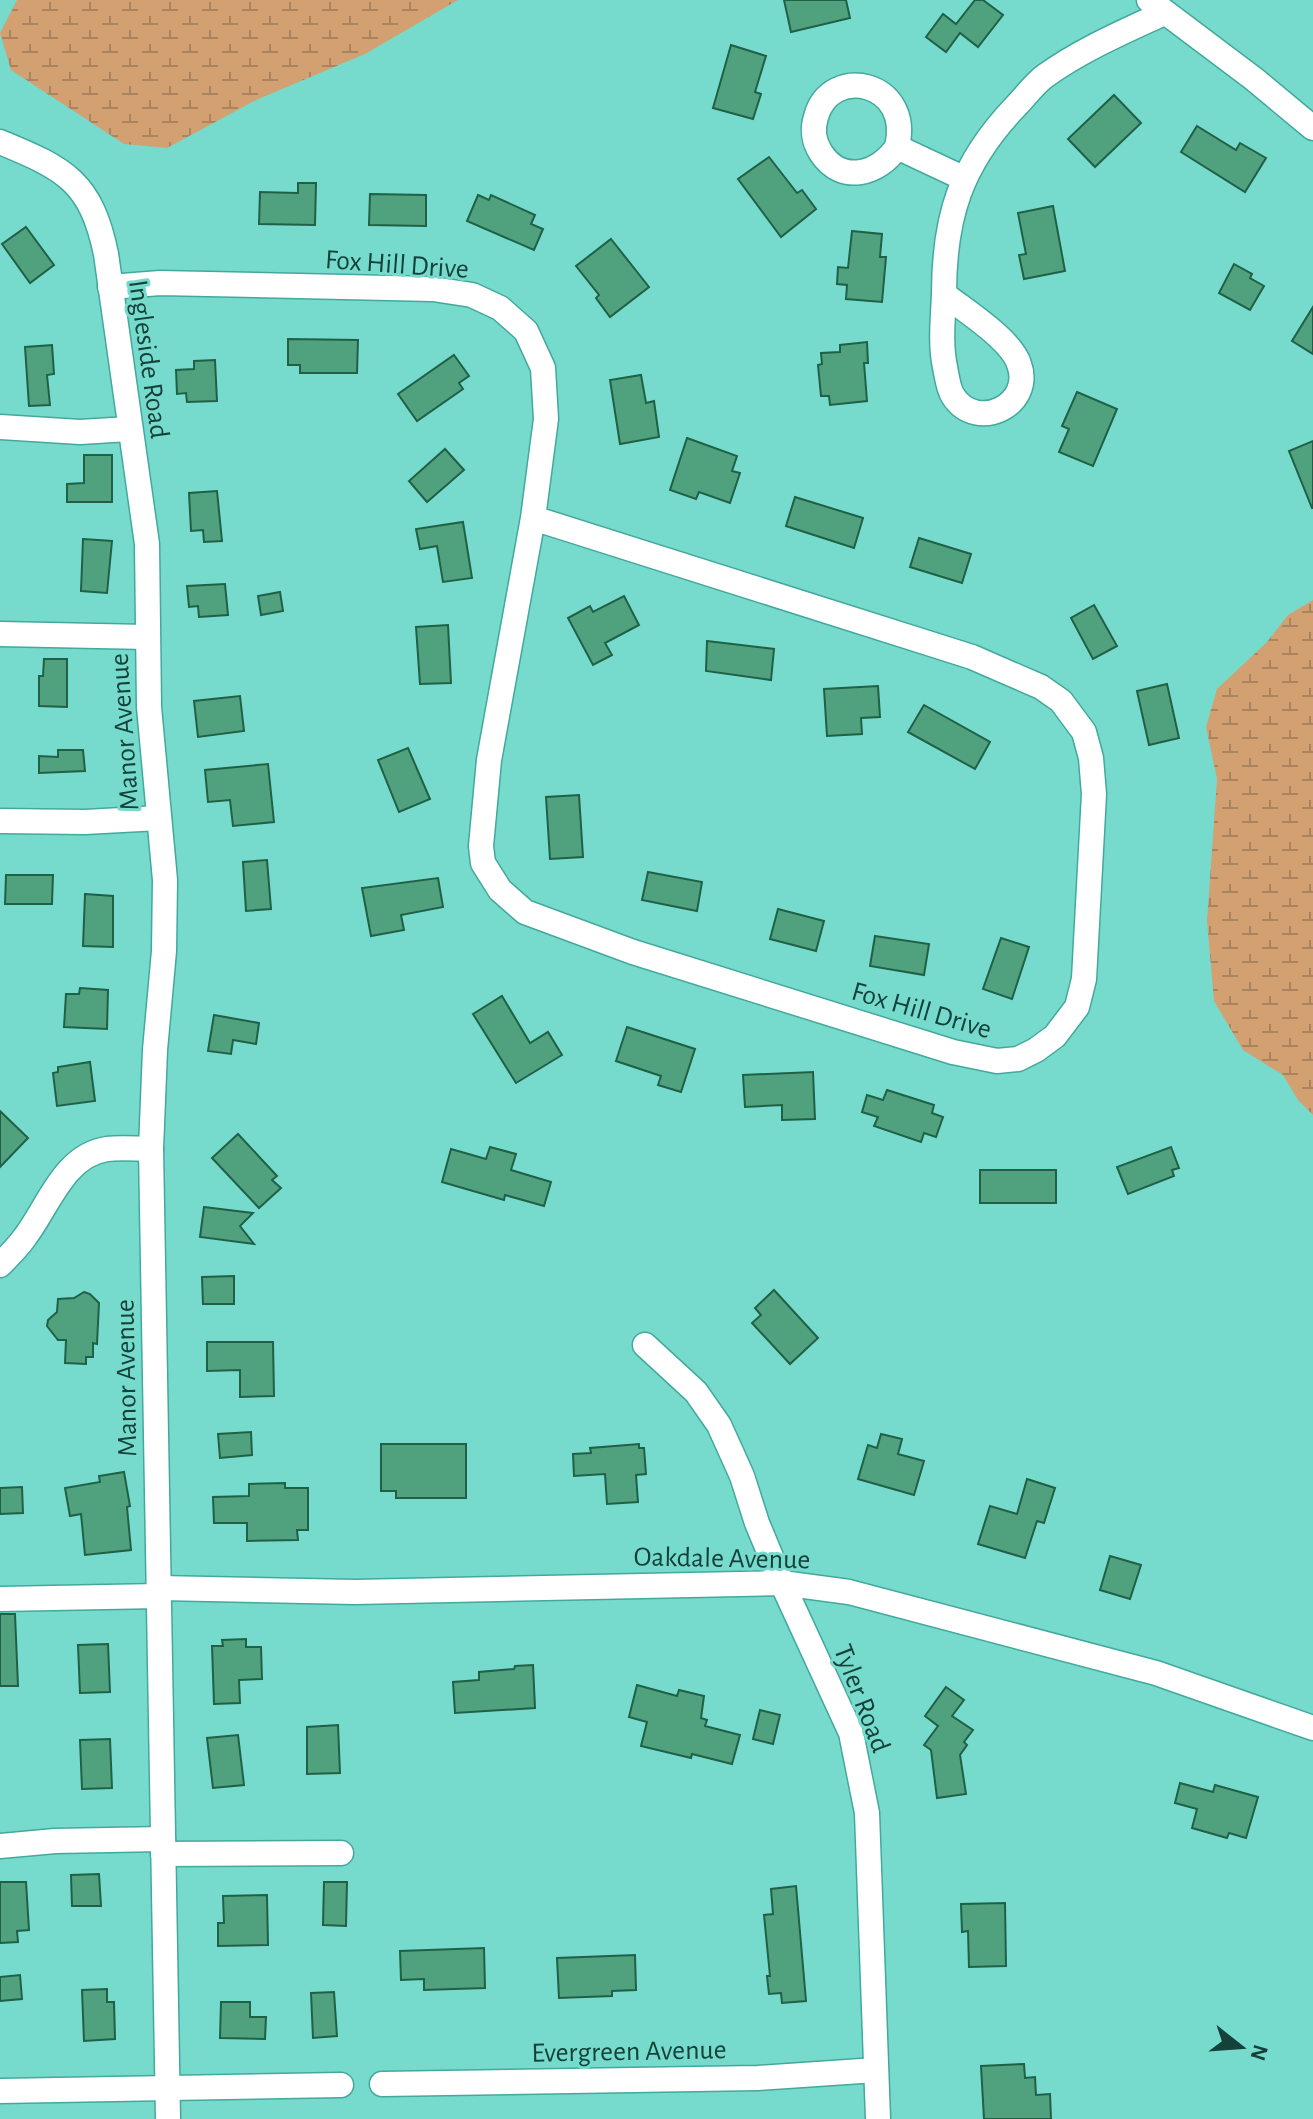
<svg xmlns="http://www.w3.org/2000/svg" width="1313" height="2119" font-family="'Alegreya Sans',sans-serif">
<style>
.wetland{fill:url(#wetland-marsh)}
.building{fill:#50a27f;stroke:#206047;stroke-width:2}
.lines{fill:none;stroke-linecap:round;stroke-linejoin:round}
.minor-casing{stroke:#42a99c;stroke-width:27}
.minor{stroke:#fff;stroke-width:24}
.labels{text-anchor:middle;stroke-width:6;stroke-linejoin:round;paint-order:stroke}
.street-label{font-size:28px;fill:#15413b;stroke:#76dbcc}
</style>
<defs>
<pattern id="wetland-marsh" width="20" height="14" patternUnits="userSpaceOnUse" patternTransform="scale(2)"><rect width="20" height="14" fill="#d3a071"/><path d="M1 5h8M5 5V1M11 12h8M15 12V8" fill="none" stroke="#aa845e"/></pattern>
</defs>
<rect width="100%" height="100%" fill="#76dbcc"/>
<g class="wetland">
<path d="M17,0H458L365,54L256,100L167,148L124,144L11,70L0,33Z"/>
<path d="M1313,600V1115L1298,1100L1283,1075L1243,1050L1214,1001L1207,921L1217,779L1206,727L1217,689L1267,642L1288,615Z"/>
</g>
<g class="building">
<path d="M784,0H846L850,18L791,32Z"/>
<path d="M975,0H983L1003,15L978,47L960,33L946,52L926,37L943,14L956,24Z"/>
<path d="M731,45L766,56L755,92L761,94L753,119L713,108Z"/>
<path d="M1114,95L1141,123L1095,167L1068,139Z"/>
<path d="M1197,126L1236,150L1240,143L1266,158L1245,192L1181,152Z"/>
<path d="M769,157L797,193L802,190L816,209L781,237L738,179Z"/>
<path d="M298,183H316L315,225L259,224L260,192L298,193Z"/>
<path d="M370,194L426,195V226L369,225Z"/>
<path d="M478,195L489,200L491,195L535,215L531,224L543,229L534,250L467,221Z"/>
<path d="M1053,206L1065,271L1024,279L1019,255L1026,254L1018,213Z"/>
<path d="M26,227L54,265L30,283L2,244Z"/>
<path d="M852,231L882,234L880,257H886L882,302L846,299L847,285L837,284L838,267L848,268Z"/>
<path d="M611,239L649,287L610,317L596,298L599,295L576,266Z"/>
<path d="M1234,264L1252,274L1250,278L1264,286L1250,310L1219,293Z"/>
<path d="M1313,307V354L1292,341Z"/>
<path d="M288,339L358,340L357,373H300V365H288Z"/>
<path d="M867,342L868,363H864L867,401L830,405L829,396H821L818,365L822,364L821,353L840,352V345Z"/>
<path d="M52,345L54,374L47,375L50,405L29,406L25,347Z"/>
<path d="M454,355L469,376L459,383L463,389L417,421L398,394Z"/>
<path d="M215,360L217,401L187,402L186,393L177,394L176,370L194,369V361Z"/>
<path d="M641,375L646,403L654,401L659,437L620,444L610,380Z"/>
<path d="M1077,392L1117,409L1093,466L1059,452L1069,429L1062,426Z"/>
<path d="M687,438L737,456L732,471L740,473L730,503L699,492L696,499L670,490Z"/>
<path d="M1313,441V508H1312L1289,451Z"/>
<path d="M445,449L464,470L427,502L409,481Z"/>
<path d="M84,455H112V502H67V484L84,483Z"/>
<path d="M217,491L222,541L204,542L203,530L191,531L189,493Z"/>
<path d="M795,497L863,518L854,548L786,526Z"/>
<path d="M463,522L472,578L443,582L437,546L420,549L416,529Z"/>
<path d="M919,538L971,554L962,583L910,567Z"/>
<path d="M83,539L112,541L107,593L81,591Z"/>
<path d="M225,584L228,615L199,617L198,606L189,607L187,586Z"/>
<path d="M280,592L283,611L261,615L258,596Z"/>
<path d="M624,596L639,625L605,643L612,655L593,665L568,618L590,606L593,612Z"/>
<path d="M1094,605L1117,646L1093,659L1071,618Z"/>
<path d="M448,625L451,683L420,684L416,627Z"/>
<path d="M707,641L774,649L771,680L706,671Z"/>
<path d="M44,659H67V707L39,706V676H43Z"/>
<path d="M1167,684L1179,738L1149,745L1137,691Z"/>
<path d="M878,686L880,717L861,718L862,734L827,736L824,689Z"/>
<path d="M240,696L244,731L198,737L194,701Z"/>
<path d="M924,705L990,742L975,769L908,732Z"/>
<path d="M408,748L430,799L399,812L378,760Z"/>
<path d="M58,750H83L85,771L39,773V756L58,757Z"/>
<path d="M268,764L274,822L233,826L230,800L208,802L205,770Z"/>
<path d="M579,795L583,857L550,859L546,797Z"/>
<path d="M267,860L271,909L246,911L243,862Z"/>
<path d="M648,872L702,882L697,911L642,900Z"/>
<path d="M6,875H53L52,904H5Z"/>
<path d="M438,878L443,907L401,915L404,930L371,936L362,888Z"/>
<path d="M85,894L113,896V947L83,946Z"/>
<path d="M778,909L824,921L816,951L770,939Z"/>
<path d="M875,936L929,944L924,975L870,966Z"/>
<path d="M1001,938L1029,947L1012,999L983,989Z"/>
<path d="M80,988L108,990L107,1029L64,1027L66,994H79Z"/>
<path d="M502,996L530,1043L548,1032L562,1055L516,1083L473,1014Z"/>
<path d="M214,1015L259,1023L256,1044L233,1040L231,1054L208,1051Z"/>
<path d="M627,1027L695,1049L681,1092L658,1085L661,1076L616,1061Z"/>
<path d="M90,1062L95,1101L57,1106L53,1073L58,1072V1067Z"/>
<path d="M813,1072L815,1119L782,1120V1105L745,1107L743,1075Z"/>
<path d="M887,1090L934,1105L932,1113L943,1117L936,1137L924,1133L921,1142L874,1126L878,1117L862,1112L867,1095L883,1100Z"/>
<path d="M0,1111L28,1138L0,1167Z"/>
<path d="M238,1134L277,1176L272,1180L281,1188L259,1208L212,1158Z"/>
<path d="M490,1147L516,1154L511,1170L551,1182L544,1206L505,1195L504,1200L442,1182L451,1149L486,1159Z"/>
<path d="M1171,1147L1179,1168L1172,1170L1174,1176L1128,1194L1117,1167Z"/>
<rect x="980" y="1170" width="76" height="33"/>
<path d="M204,1207L253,1213L240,1226L254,1244L200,1237Z"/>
<path d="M234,1276V1304H203L202,1277Z"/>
<path d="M774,1290L818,1338L790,1364L752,1323L761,1315L755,1308Z"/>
<path d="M84,1292L90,1294L99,1303L97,1344L93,1343V1357H86V1364L65,1363L66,1340H58L47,1326L48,1320L57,1312L58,1299L74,1298Z"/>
<path d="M207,1342H273L274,1396L240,1397V1370L207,1371Z"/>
<path d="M251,1432L252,1455L220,1458L218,1434Z"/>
<path d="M881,1434L902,1439L898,1454L924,1461L914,1495L858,1479L868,1445L877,1448Z"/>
<path d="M381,1444H466V1498H396V1491H381Z"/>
<path d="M639,1444V1448H644L646,1474L636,1475L638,1502L607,1504L605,1474L574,1476L573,1454L591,1453L590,1448Z"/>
<path d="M124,1472L130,1506L127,1507L131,1550L85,1555L81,1514L70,1516L65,1488L100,1482L99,1476Z"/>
<path d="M1027,1479L1055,1488L1044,1523L1037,1521L1025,1558L978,1544L990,1506L1017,1514Z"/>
<path d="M285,1483V1488H308V1530H297L298,1540L247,1541V1523H214L213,1497L249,1496V1484Z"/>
<path d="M22,1487L23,1513L0,1514V1488Z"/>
<path d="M1110,1556L1141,1565L1130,1599L1100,1590Z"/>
<path d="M0,1614H15L18,1686H0Z"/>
<path d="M246,1639V1647H261L262,1679L239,1680L240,1703L214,1704L212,1646H223L222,1640Z"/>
<path d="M108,1644L110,1692L80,1693L78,1645Z"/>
<path d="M533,1665L535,1708L455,1713L453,1682L479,1680V1672L514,1669L515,1666Z"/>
<path d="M637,1685L677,1696L679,1690L704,1696L701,1718L707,1720L705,1726L740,1735L732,1764L692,1754L691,1758L641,1746L647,1722L629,1717Z"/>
<path d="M946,1687L964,1700L952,1716L973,1730L964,1742L967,1745L960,1755L966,1794L937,1798L931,1750L924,1745L938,1726L925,1716Z"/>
<path d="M760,1710L780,1715L773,1744L753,1739Z"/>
<path d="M338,1725L340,1773L307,1774V1727Z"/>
<path d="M238,1735L244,1785L213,1788L207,1738Z"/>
<path d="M110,1739L112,1788L82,1789L80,1740Z"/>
<path d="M1180,1783L1213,1792L1215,1785L1258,1797L1246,1838L1229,1833L1227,1838L1192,1828L1197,1809L1175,1803Z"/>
<path d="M99,1874L101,1906H72L71,1875Z"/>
<path d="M0,1882H26L29,1930L17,1931L18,1942L0,1943Z"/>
<path d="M324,1882H347L346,1926L323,1925Z"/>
<path d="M796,1886L806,2001L782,2003L781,1993L769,1994L767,1976H770L764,1915L773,1914L771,1889Z"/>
<path d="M267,1895L268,1945L218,1946V1923H224L223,1896Z"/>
<path d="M1005,1903L1006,1966L969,1967L968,1931L962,1932L961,1904Z"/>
<path d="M484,1948L485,1988L424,1990V1979L401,1980L400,1951Z"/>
<path d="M635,1955L636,1990L612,1991V1996L559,1998L557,1958Z"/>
<path d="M20,1975L22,1999L0,2001V1977Z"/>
<path d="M107,1989V2002H114L115,2039L84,2041L82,1990Z"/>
<path d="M334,1992L337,2036L313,2038L311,1993Z"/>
<path d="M221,2002H250V2017H266L265,2039L220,2038Z"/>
<path d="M1024,2064L1025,2078L1035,2077L1036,2095L1050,2094L1051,2119H984L981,2066Z"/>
</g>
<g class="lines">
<defs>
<g id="minor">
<path d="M1149,0L1254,79L1313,128"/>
<path d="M0,142C66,169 91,182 106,254L147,544L149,707L165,880L164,951L155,1050L151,1149L168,2119"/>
<path d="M897,147C879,174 842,185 821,153C814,142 812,129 816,117C830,64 913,81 897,147L963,178"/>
<path d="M110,287L160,283L433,289L472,295L500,308L526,331L543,368L546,419L533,518L489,760L481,846L483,863L500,890L525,912L633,952L953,1052L997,1061L1018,1059L1036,1050L1055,1036L1077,1007L1084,979L1094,794L1091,758L1084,732L1061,701L1041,687L972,657L533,518"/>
<path d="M944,294C964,310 1011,339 1019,364C1034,405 977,433 953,396C948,388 947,377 945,367C940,344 943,318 944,294C944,216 961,164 1015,107C1025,97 1034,84 1045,76C1081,50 1123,32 1164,13"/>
<path d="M0,427L80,432L129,429"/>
<path d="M0,634L147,637"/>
<path d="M0,821L85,822L159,818"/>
<path d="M0,1265C9,1256 18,1247 25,1237C48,1207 64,1155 107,1149C122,1147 137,1149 151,1149"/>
<path d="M645,1345L696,1392L719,1425L742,1476L757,1523L782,1583L851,1733L867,1813L878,2119"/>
<path d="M159,1588L355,1592L782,1583L849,1592L1156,1673L1313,1728"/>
<path d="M0,1599L159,1596"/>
<path d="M0,1846L55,1841L163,1839"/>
<path d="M163,1854L341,1853"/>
<path d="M382,2084L758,2078L876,2070"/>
<path d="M0,2091L341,2085"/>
</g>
</defs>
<use href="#minor" class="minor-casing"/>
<use href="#minor" class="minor"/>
</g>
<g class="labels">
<g class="street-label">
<text transform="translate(397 263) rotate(4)" y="10">Fox Hill Drive</text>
<text transform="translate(150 359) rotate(82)" y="10">Ingleside Road</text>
<text transform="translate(123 732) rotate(-94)" y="10">Manor Avenue</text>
<text transform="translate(922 1009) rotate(16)" y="10">Fox Hill Drive</text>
<text transform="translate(125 1378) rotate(-91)" y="10">Manor Avenue</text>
<text transform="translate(722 1557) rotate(1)" y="10">Oakdale Avenue</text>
<text transform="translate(863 1698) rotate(69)" y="10">Tyler Road</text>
<text transform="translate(629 2050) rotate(-1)" y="10">Evergreen Avenue</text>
</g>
</g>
<g transform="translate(1241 2047) rotate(107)" stroke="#76dbcc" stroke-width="6" paint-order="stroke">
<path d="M0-6L14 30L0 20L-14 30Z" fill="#15413b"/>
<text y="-12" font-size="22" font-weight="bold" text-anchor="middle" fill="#15413b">N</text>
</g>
</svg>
